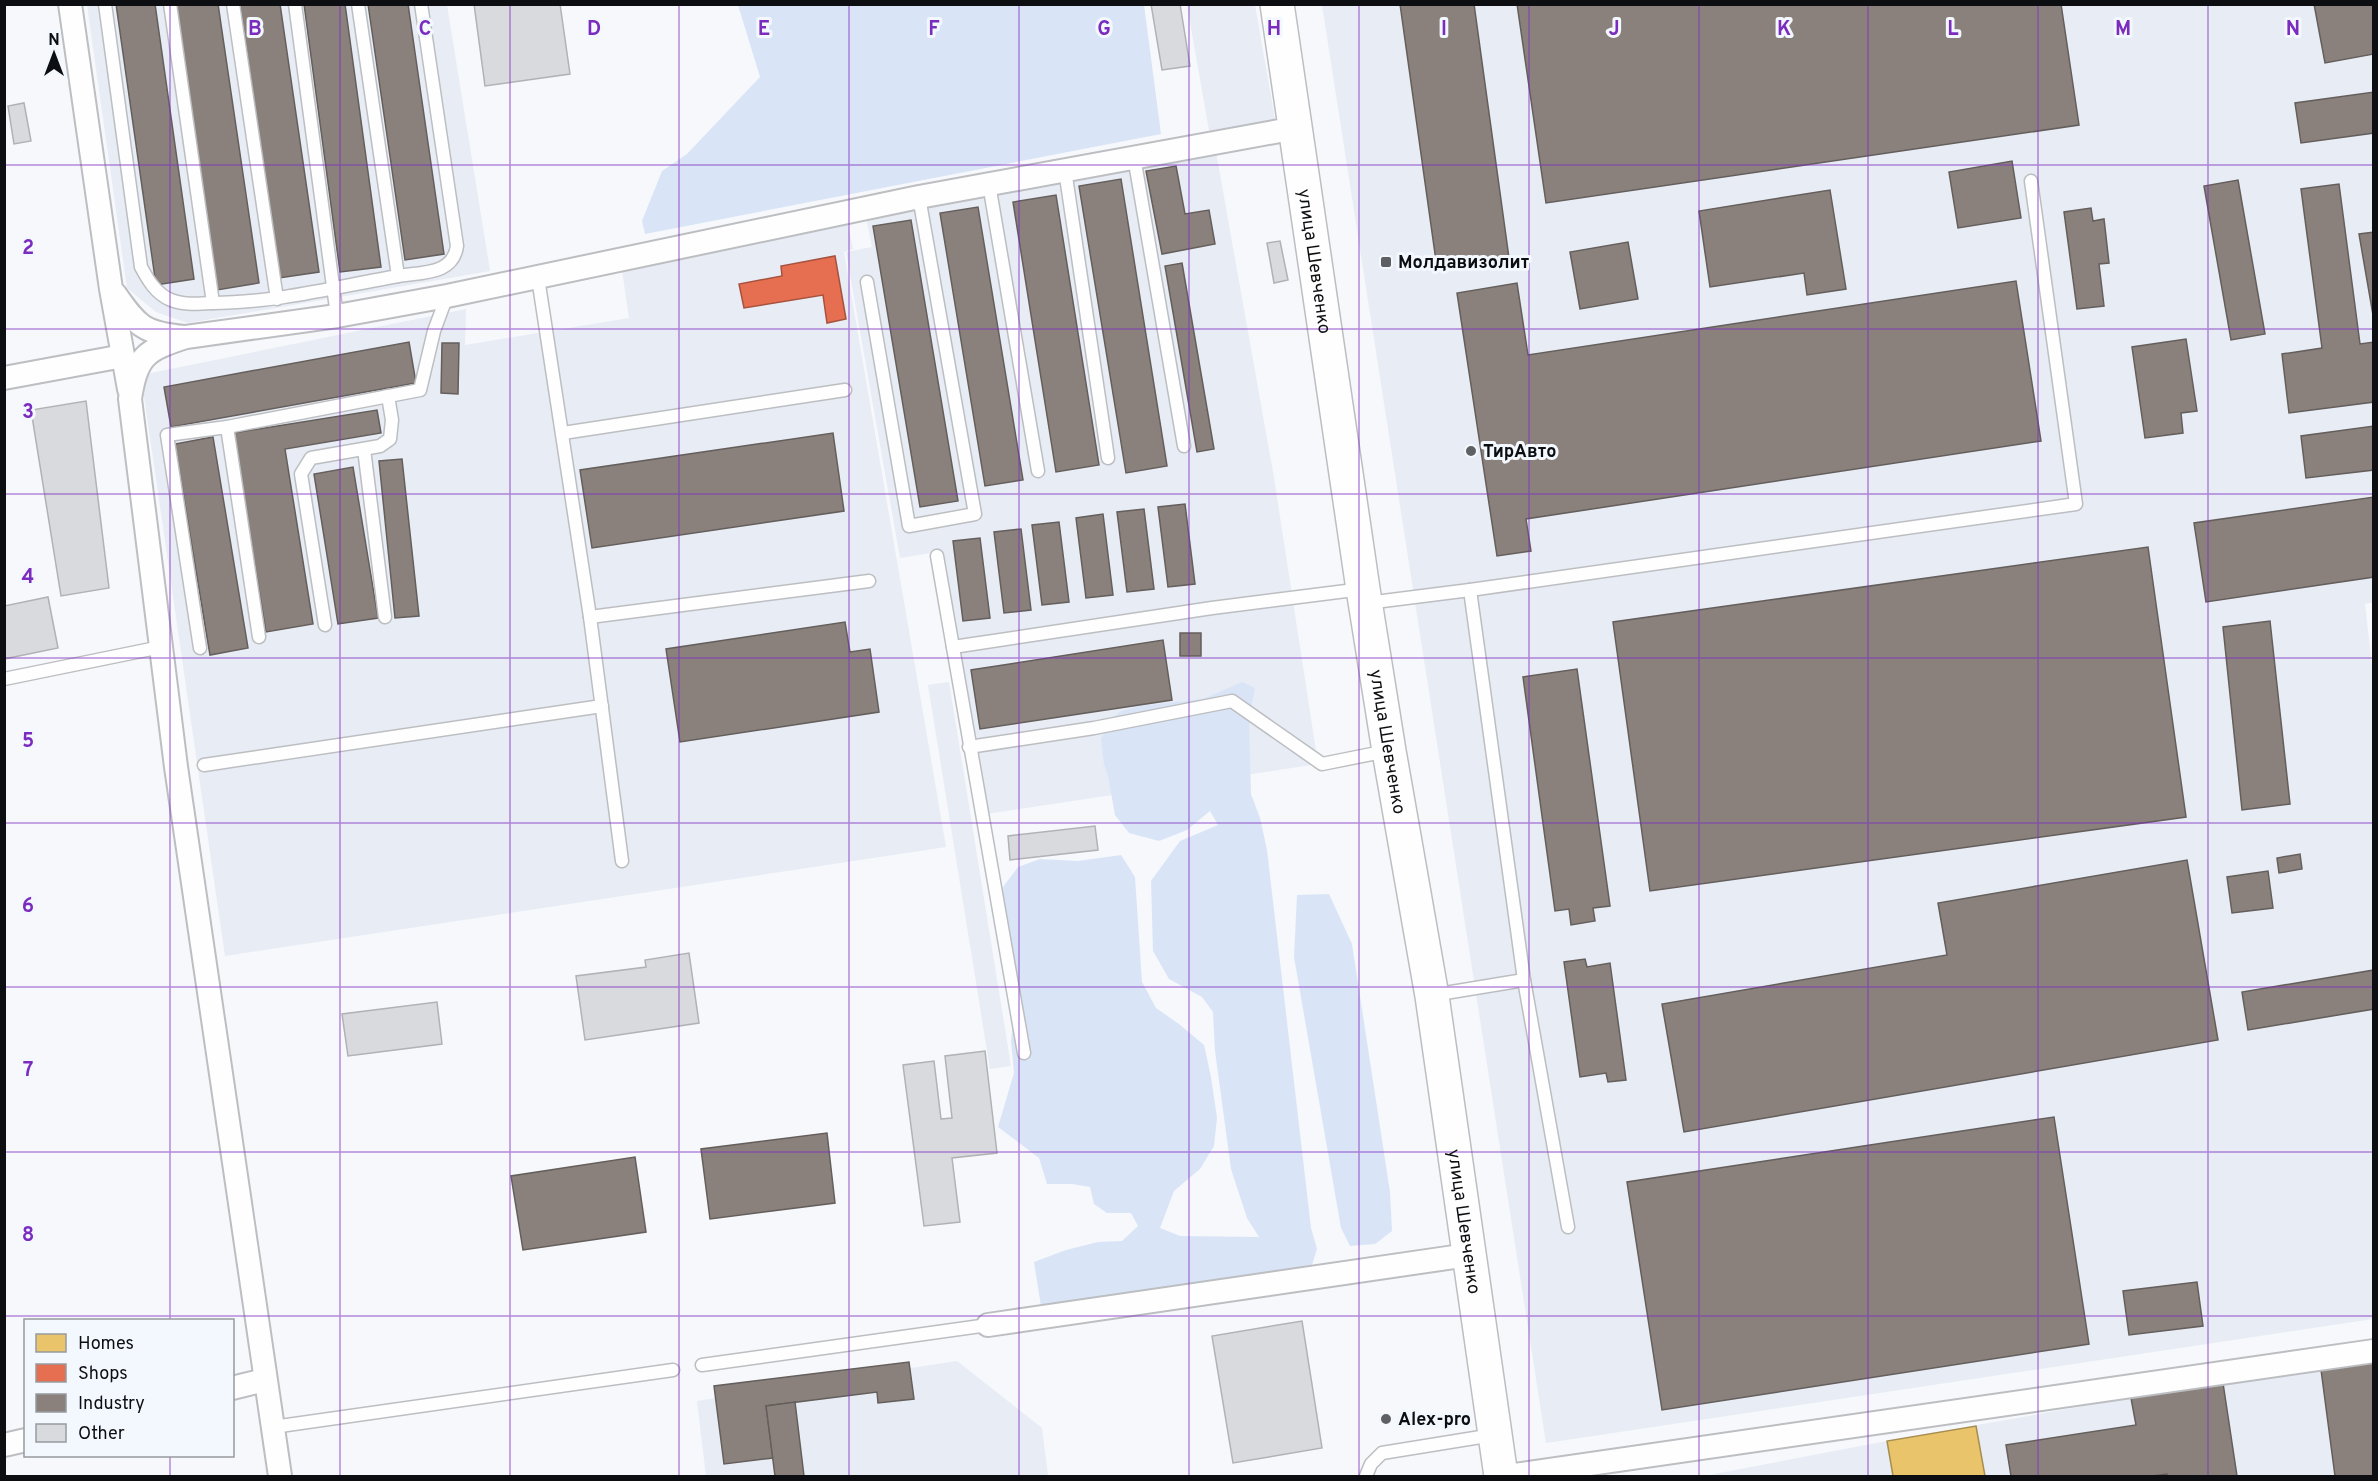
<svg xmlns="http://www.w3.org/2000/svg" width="2378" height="1481" font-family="Overpass,sans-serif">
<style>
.built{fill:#e7ecf5}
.green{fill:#d9e5f7}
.homes{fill:#e9c46a;stroke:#a78d4f;stroke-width:1.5}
.shops{fill:#e76f51;stroke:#a6523e;stroke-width:1.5}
.industry{fill:#8a817c;stroke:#645e5c;stroke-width:1.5}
.building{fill:#d8dadd;stroke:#b0b2b4;stroke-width:1.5}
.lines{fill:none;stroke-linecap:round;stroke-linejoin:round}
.service-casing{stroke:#bcbec1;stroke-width:15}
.minor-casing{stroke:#bcbec1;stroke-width:26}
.trunk-casing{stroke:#bcbec1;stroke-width:36}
.service{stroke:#fefefe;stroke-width:12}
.minor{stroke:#fefefe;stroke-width:22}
.trunk{stroke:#fefefe;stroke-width:33}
.grid{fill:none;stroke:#7b2cbf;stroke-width:1.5;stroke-opacity:0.55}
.poi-dot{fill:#5f6063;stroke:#f3f8fe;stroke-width:2}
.labels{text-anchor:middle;stroke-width:6;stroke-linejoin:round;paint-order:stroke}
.street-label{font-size:18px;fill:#0d0e11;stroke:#f3f8fe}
.poi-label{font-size:18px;font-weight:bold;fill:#0d0e11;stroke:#f3f8fe;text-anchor:start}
.grid-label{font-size:20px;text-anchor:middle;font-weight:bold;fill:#7b2cbf;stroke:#f3f8fe;stroke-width:6;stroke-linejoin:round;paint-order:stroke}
</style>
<rect width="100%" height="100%" fill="#f6f8fb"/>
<g class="built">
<path d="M87,5H447L490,271L188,323L156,312L127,288Z"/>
<path d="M1187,5H1255L1276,125L1210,136Z"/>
<path d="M1322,5H2373L2374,602L2365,604L2374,684L2373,1319L1546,1443Z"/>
<path d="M1216,152L1274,478L1318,764L986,814L942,551L900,558L846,252L872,247L866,217Z"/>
<path d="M848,224L853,249L844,252L946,847L225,956L141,375L466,309L465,345L629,318L622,270Z"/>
<path d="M949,682L1011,1066L990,1069L928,685Z"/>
<path d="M2373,1355V1476H1704L1887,1441Z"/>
<path d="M957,1361L1042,1428L1048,1476H706L697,1401Z"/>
</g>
<g class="green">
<path d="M738,5H1144L1161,134L645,234L642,221L662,171L687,154L760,77Z"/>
<path d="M1242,682L1255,688L1249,719L1251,794L1260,818L1267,850L1311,1228L1317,1249L1312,1265L1301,1272L1067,1308L1041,1306L1034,1262L1066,1250L1098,1242L1122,1241L1138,1226L1131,1213H1107L1094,1204L1090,1187L1072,1184H1047L1039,1158L998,1127L1014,1073L1011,1041L1014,1011L1020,983L1005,942L1002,912L1003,887L1018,867L1040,859L1078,861L1121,855L1135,877L1142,982L1156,1008L1179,1024L1204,1045L1211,1077L1217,1118L1214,1146L1200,1169L1174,1191L1160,1228L1180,1236L1259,1237L1247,1218L1231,1169L1215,1051L1213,1012L1202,997L1169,979L1153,951L1151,881L1180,841L1218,825L1210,811L1187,830L1159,841L1129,833L1115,815L1108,776L1104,764L1101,739L1110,720L1121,711L1140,706L1203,699Z"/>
<path d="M1329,894L1352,944L1390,1192L1392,1231L1375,1244L1350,1246L1341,1228L1294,957L1297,895Z"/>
</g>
<path class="homes" d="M1976,1426L1985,1476H1893L1887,1441Z"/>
<path class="shops" d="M835,256L846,319L827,323L823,295L744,308L739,284L782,276L781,266Z"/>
<g class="industry">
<path d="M116,4H155L194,279L156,285Z"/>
<path d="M176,4H218L259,283L217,290Z"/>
<path d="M240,4H280L319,272L279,278Z"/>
<path d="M304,4H345L381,267L340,272Z"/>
<path d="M368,4H408L444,254L405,260Z"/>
<path d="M1400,4H1474L1509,258L1437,268Z"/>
<path d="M1517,4H2061L2079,125L1546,203Z"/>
<path d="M2314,4H2374V54L2325,63Z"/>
<path d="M2374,92V133L2301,143L2295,103Z"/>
<path d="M2012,161L2021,218L1958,228L1949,172Z"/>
<path d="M1176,166L1185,214L1209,210L1215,244L1162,254L1146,171Z"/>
<path d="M1121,179L1167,466L1126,473L1079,186Z"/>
<path d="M2238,180L2265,334L2231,340L2204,186Z"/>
<path d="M2339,184L2360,344L2374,342V402L2289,413L2282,354L2322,348L2301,189Z"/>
<path d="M1830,190L1846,289L1807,295L1804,273L1710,287L1699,211Z"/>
<path d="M1056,195L1099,465L1056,472L1013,202Z"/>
<path d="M978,207L1023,480L985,486L940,213Z"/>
<path d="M2091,208L2093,221L2104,219L2109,263L2099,264L2104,306L2077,309L2064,212Z"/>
<path d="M911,220L958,501L920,507L873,226Z"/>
<path d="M2374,232V314L2373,315L2359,234Z"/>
<path d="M1628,242L1638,299L1580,309L1570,252Z"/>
<path d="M1182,263L1214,449L1197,452L1165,266Z"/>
<path d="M2016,281L2041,441L1526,519L1531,551L1497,556L1457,293L1517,283L1528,355Z"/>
<path d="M2186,339L2197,411L2181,413L2183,433L2145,438L2132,347Z"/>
<path d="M409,342L416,383L171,427L164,387Z"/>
<path d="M442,343H459L458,394L441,393Z"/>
<path d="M377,410L381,433L285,449L313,624L266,632L233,433Z"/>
<path d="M2374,426V470L2306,478L2301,436Z"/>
<path d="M833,433L844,511L592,548L580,470Z"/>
<path d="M213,437L248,648L210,655L175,444Z"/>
<path d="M402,459L419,616L395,618L379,461Z"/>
<path d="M353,467L378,618L338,624L314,474Z"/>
<path d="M2374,497V577L2206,602L2194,523Z"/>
<path d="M1185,504L1195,584L1168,587L1158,507Z"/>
<path d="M1144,509L1154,589L1127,592L1117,512Z"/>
<path d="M1103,514L1113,595L1086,598L1076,518Z"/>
<path d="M1059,522L1069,602L1042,605L1032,525Z"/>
<path d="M1021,529L1031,610L1004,613L994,532Z"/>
<path d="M980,538L990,618L963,621L953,541Z"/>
<path d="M2148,547L2186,817L1650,891L1613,622Z"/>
<path d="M2270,621L2290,804L2242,810L2223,627Z"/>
<path d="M845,622L850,652L870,649L879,712L680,742L666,649Z"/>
<rect x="1180" y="633" width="21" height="23"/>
<path d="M1163,640L1172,700L980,729L971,670Z"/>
<path d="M1577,669L1610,906L1593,908L1595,921L1571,925L1569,909L1555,911L1523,677Z"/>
<path d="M2300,854L2302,869L2279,873L2277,858Z"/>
<path d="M2187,860L2218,1040L1684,1132L1662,1004L1947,955L1938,903Z"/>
<path d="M2268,871L2273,908L2232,913L2227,877Z"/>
<path d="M1585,959L1587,967L1610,963L1626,1080L1608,1082L1606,1073L1580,1077L1564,962Z"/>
<path d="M2374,970V1009L2248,1030L2242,992Z"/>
<path d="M2054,1117L2089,1344L1662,1410L1627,1182Z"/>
<path d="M827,1133L835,1203L710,1219L701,1149Z"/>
<path d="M635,1157L646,1232L523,1250L511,1176Z"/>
<path d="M2197,1282L2203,1326L2129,1335L2123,1291Z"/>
<path d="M2374,1355V1476H2335L2320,1362Z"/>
<path d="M909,1362L914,1399L878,1403L877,1392L766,1406L773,1458L724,1464L714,1386Z"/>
<path d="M2223,1383L2237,1476H2167V1474L2152,1476H2011L2006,1445L2136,1425L2131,1398Z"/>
<path d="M795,1402L804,1476H775L766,1406Z"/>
</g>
<g class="building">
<path d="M474,4H560L570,74L485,86Z"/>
<path d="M1151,4H1180L1190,66L1162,70Z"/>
<path d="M24,103L31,141L14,144L8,106Z"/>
<path d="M1280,241L1288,280L1274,283L1267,243Z"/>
<path d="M86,401L109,588L61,596L31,410Z"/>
<path d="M48,597L58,648L4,659V606Z"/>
<path d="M1095,826L1098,850L1010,860L1008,836Z"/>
<path d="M689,953L699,1023L585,1040L576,976L646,967L645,960Z"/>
<path d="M437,1002L442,1044L348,1056L342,1014Z"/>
<path d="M985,1051L997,1153L952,1158L960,1222L924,1226L903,1065L934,1061L941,1119L952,1118L945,1056Z"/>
<path d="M1302,1321L1322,1448L1233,1463L1212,1336Z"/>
</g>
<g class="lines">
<defs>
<g id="service">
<path d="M105,4L141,267C148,280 156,294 171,300C184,305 198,304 212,303C274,303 336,287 398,276L358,4"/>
<path d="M170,4L213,303"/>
<path d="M233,4L277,299"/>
<path d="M295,4L337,316"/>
<path d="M1134,157L1184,446"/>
<path d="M1065,170L1108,458"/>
<path d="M989,184L1038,471"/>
<path d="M398,276C422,272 453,275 457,246L421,4"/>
<path d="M538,278L590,617L622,861"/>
<path d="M867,282L909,526L975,514L919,197"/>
<path d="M227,427L259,637"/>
<path d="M563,433L845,390"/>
<path d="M364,449L385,617"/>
<path d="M937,556L1024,1053"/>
<path d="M1470,590L2076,504L2031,181"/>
<path d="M1367,603L1470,590L1524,980L1568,1227"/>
<path d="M590,617L869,581"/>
<path d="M325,625L301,474L311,458L380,446L390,439L392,420L388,396"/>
<path d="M953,647L1212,608L1362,589"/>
<path d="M200,648L167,435L227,427L420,390L434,331L447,296"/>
<path d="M4,679L161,647"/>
<path d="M969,747L1094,728L1232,701L1322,764L1387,751"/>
<path d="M204,765L602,706"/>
<path d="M1433,995L1524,980"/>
<path d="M702,1365L988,1325"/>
<path d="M273,1427L673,1370"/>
<path d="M1366,1476L1371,1464L1382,1453L1493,1435"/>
</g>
<g id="minor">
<path d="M70,4L111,289L129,389"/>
<path d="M115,294C138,327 144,333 184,337"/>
<path d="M4,378L123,356"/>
<path d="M988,1325L1468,1255"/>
<path d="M232,1388L265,1380"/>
<path d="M4,1445L26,1440"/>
<path d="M280,1476L176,767L130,399C136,356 146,350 186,337L337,316L447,296L919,197L1296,128"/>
<path d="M1507,1476L2374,1351"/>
</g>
<g id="trunk">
<path id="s1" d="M1277,4L1363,589L1389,751L1432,996L1501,1476"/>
</g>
</defs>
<use href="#service" class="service-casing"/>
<use href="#minor" class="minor-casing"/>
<use href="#trunk" class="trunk-casing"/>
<use href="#service" class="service"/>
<use href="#minor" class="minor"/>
<use href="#trunk" class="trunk"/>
</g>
<path class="grid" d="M170,4V1320M340,4V1476M510,4V1476M679,4V1476M849,4V1476M1019,4V1476M1189,4V1476M1359,4V1476M1529,4V1476M1699,4V1476M1868,4V1476M2038,4V1476M2208,4V1476M4,165H2374M4,329H2374M4,494H2374M4,658H2374M4,823H2374M4,987H2374M4,1152H2374M4,1316H2374M170,1456V1476"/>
<g class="poi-dot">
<rect x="1380" y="256" width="12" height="12" rx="3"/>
<circle cx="1471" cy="451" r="6"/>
<circle cx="1386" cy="1419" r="6"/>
</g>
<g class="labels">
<g class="street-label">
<text dy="6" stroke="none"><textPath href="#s1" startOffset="260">улица Шевченко</textPath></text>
<text dy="6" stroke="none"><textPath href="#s1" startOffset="746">улица Шевченко</textPath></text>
<text dy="6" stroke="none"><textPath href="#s1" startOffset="1232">улица Шевченко</textPath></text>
</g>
<g class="poi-label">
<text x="1398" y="268">Молдавизолит</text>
<text x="1483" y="457">ТирАвто</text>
<text x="1398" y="1425">Alex-pro</text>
</g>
</g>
<g class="grid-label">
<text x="255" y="35">B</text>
<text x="425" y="35">C</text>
<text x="594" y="35">D</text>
<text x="764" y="35">E</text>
<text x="934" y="35">F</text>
<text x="1104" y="35">G</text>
<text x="1274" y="35">H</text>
<text x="1444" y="35">I</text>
<text x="1614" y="35">J</text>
<text x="1784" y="35">K</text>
<text x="1953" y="35">L</text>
<text x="2123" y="35">M</text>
<text x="2293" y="35">N</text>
<text x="28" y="254">2</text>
<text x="28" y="418">3</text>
<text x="28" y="583">4</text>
<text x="28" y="747">5</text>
<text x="28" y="912">6</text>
<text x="28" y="1076">7</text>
<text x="28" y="1241">8</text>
</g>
<rect width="2378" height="1481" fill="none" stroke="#0d0e11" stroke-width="12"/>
<rect x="24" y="1319" width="210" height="138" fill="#f3f8fe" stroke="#979a9f" stroke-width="1.5"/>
<rect x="36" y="1334" width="30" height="18" fill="#e9c46a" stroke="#979a9f" stroke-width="1.5"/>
<text x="78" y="1349" font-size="18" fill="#0d0e11">Homes</text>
<rect x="36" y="1364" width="30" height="18" fill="#e76f51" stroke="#979a9f" stroke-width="1.5"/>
<text x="78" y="1379" font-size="18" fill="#0d0e11">Shops</text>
<rect x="36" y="1394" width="30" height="18" fill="#8a817c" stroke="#979a9f" stroke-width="1.5"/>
<text x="78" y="1409" font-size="18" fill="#0d0e11">Industry</text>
<rect x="36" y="1424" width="30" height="18" fill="#d8dadd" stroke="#979a9f" stroke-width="1.5"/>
<text x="78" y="1439" font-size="18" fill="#0d0e11">Other</text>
<g transform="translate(54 54)" stroke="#f3f8fe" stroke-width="4.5" paint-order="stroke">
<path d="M0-4.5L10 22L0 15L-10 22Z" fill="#0d0e11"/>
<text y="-9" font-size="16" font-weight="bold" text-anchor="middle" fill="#0d0e11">N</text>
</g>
</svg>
